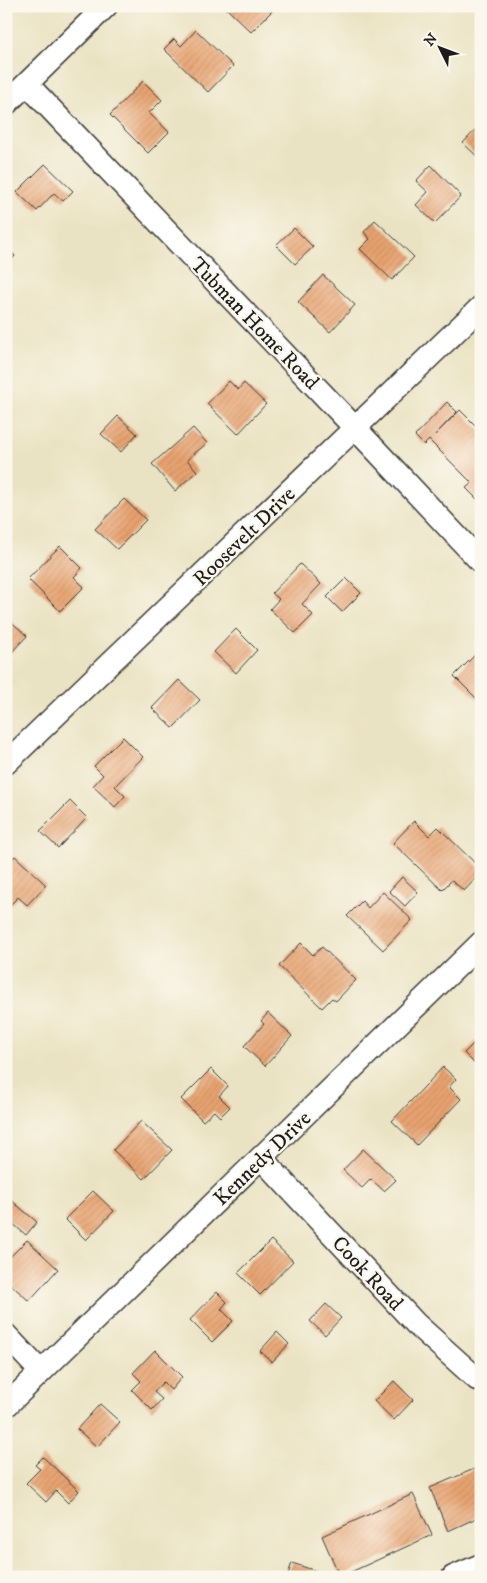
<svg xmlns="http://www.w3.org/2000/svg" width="487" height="1583" font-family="'IM FELL DW Pica',serif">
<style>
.building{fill:url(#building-hatch)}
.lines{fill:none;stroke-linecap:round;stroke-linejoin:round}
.minor-casing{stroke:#3b3a35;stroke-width:25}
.minor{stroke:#fff;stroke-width:22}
.labels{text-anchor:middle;stroke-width:4.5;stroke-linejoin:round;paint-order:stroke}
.street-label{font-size:21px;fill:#1c1c1c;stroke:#fbf7ec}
</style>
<defs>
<pattern id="building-hatch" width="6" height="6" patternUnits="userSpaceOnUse" patternTransform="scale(1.25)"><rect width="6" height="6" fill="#e8a370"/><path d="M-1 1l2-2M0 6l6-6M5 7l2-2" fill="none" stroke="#c68c60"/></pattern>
</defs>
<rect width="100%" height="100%" fill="#fbf7ec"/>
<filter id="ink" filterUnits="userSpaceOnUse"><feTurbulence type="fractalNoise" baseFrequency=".02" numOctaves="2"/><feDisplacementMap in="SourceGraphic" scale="10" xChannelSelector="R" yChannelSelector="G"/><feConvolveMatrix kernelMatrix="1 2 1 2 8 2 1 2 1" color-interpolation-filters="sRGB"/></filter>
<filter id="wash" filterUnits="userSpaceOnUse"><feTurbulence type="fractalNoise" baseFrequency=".0096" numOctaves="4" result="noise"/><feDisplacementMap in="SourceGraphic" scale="20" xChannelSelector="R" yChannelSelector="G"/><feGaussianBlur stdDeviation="1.12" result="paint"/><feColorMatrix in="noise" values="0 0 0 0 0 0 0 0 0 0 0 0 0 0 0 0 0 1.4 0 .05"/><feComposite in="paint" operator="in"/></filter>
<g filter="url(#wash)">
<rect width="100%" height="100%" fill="#eae3c3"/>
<g id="blocks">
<g class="building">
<path d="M228,6H277L251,32L226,8Z"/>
<path d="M196,30L233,66L208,92L164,49L174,39L181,46Z"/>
<path d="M143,81L162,100L149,113L169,132L148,153L110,115Z"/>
<path d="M481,124V160L463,143Z"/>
<path d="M45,164L73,191L63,201L54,193L37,211L17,192Z"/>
<path d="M431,165L461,196L435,223L416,205L428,192L416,181Z"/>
<path d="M375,220L414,257L392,280L360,249L370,239L364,232Z"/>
<path d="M294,228L313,247L295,264L276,245Z"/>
<path d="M6,249L15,256L6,266Z"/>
<path d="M323,275L355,305L330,332L298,302Z"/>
<path d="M229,381L238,390L244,383L266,404L238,434L207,404Z"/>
<path d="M447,402L457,412L435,435L460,410L481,431V503L466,488L472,483L429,440L424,445L415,436Z"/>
<path d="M118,416L137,434L121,452L101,434Z"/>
<path d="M193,428L207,443L187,460L197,471L175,491L152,464Z"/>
<path d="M124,499L146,520L117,549L95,529Z"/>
<path d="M60,546L82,568L74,577L84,587L60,611L28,579Z"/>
<path d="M300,564L321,584L302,604L313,615L295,633L270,609L279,599L272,593Z"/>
<path d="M346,578L361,593L342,612L327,597Z"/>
<path d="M6,617L27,636L6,658Z"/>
<path d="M236,629L257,650L236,673L214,652Z"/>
<path d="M481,649V703L454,676Z"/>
<path d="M179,680L200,700L173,728L152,708Z"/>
<path d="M123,737L143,757L115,786L125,796L115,807L93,786L103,775L94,766Z"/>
<path d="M70,801L87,818L58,848L40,831Z"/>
<path d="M414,821L429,836L438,827L481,869V873L464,891L452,880L442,890L393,843Z"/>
<path d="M15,856L46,885L27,905L18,897L6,909V865Z"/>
<path d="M402,877L418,892L405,906L389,891Z"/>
<path d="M383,892L412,920L383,950L347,916L362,901L368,908Z"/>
<path d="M301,943L313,955L322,947L356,980L336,1001L332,998L322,1008L279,966Z"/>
<path d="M268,1013L292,1036L265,1066L244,1046L264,1024L261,1021Z"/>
<path d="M481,1036V1070L464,1053Z"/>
<path d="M443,1067L456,1079L449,1087L461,1099L417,1145L392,1121Z"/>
<path d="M211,1069L228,1086L219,1096L230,1107L220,1117L214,1111L203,1121L181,1099Z"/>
<path d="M141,1121L172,1150L144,1179L113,1150Z"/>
<path d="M363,1149L396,1180L384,1191L371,1179L362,1188L343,1170Z"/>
<path d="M93,1191L114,1211L86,1240L65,1219Z"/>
<path d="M11,1200L37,1222L26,1235L6,1218V1207Z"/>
<path d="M27,1240L58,1269L29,1301L6,1280V1261Z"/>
<path d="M271,1240L293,1261L260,1295L238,1273Z"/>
<path d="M217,1292L227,1302L221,1309L233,1321L212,1342L190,1320Z"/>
<path d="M326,1304L341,1318L325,1335L310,1321Z"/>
<path d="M277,1332L289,1344L272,1362L260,1351Z"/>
<path d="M155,1350L182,1377L171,1390L163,1382L154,1392L162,1399L152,1410L132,1390L141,1381L133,1373Z"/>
<path d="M394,1381L413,1400L394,1420L374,1401Z"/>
<path d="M100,1404L120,1422L97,1447L77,1429Z"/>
<path d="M43,1457L79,1491L68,1503L56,1491L46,1502L26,1483L40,1469L35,1465Z"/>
<path d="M481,1466V1516L448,1531L430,1488Z"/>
<path d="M413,1494L432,1535L340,1577L322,1536Z"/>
<path d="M292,1563L331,1576V1577H287Z"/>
</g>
</g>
</g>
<g filter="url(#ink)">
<use href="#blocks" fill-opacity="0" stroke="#3b3a35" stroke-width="1"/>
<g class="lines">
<defs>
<g id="minor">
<path d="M27,84L356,429L481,562"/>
<path d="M6,104L106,6"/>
<path d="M6,763L481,307"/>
<path d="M262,1159L416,1324L477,1379H481"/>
<path d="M6,1335L41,1372"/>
<path d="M6,1406L481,943"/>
<path d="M453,1577L481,1565"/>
</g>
</defs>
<use href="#minor" class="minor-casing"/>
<use href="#minor" class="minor"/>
</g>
</g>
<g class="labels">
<g class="street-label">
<text transform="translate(255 323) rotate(46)" y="7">Tubman Home Road</text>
<text transform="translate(244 536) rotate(-44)" y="7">Roosevelt Drive</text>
<text transform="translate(262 1158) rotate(-44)" y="7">Kennedy Drive</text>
<text transform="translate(368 1273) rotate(47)" y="7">Cook Road</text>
</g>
</g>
<rect width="487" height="1583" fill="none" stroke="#fbf7ec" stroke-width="25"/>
<g transform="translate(440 48) rotate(312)" stroke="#fbf7ec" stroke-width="4" paint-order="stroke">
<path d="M0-4L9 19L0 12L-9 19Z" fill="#1c1c1c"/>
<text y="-8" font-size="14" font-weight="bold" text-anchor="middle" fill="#1c1c1c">N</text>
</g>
</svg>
